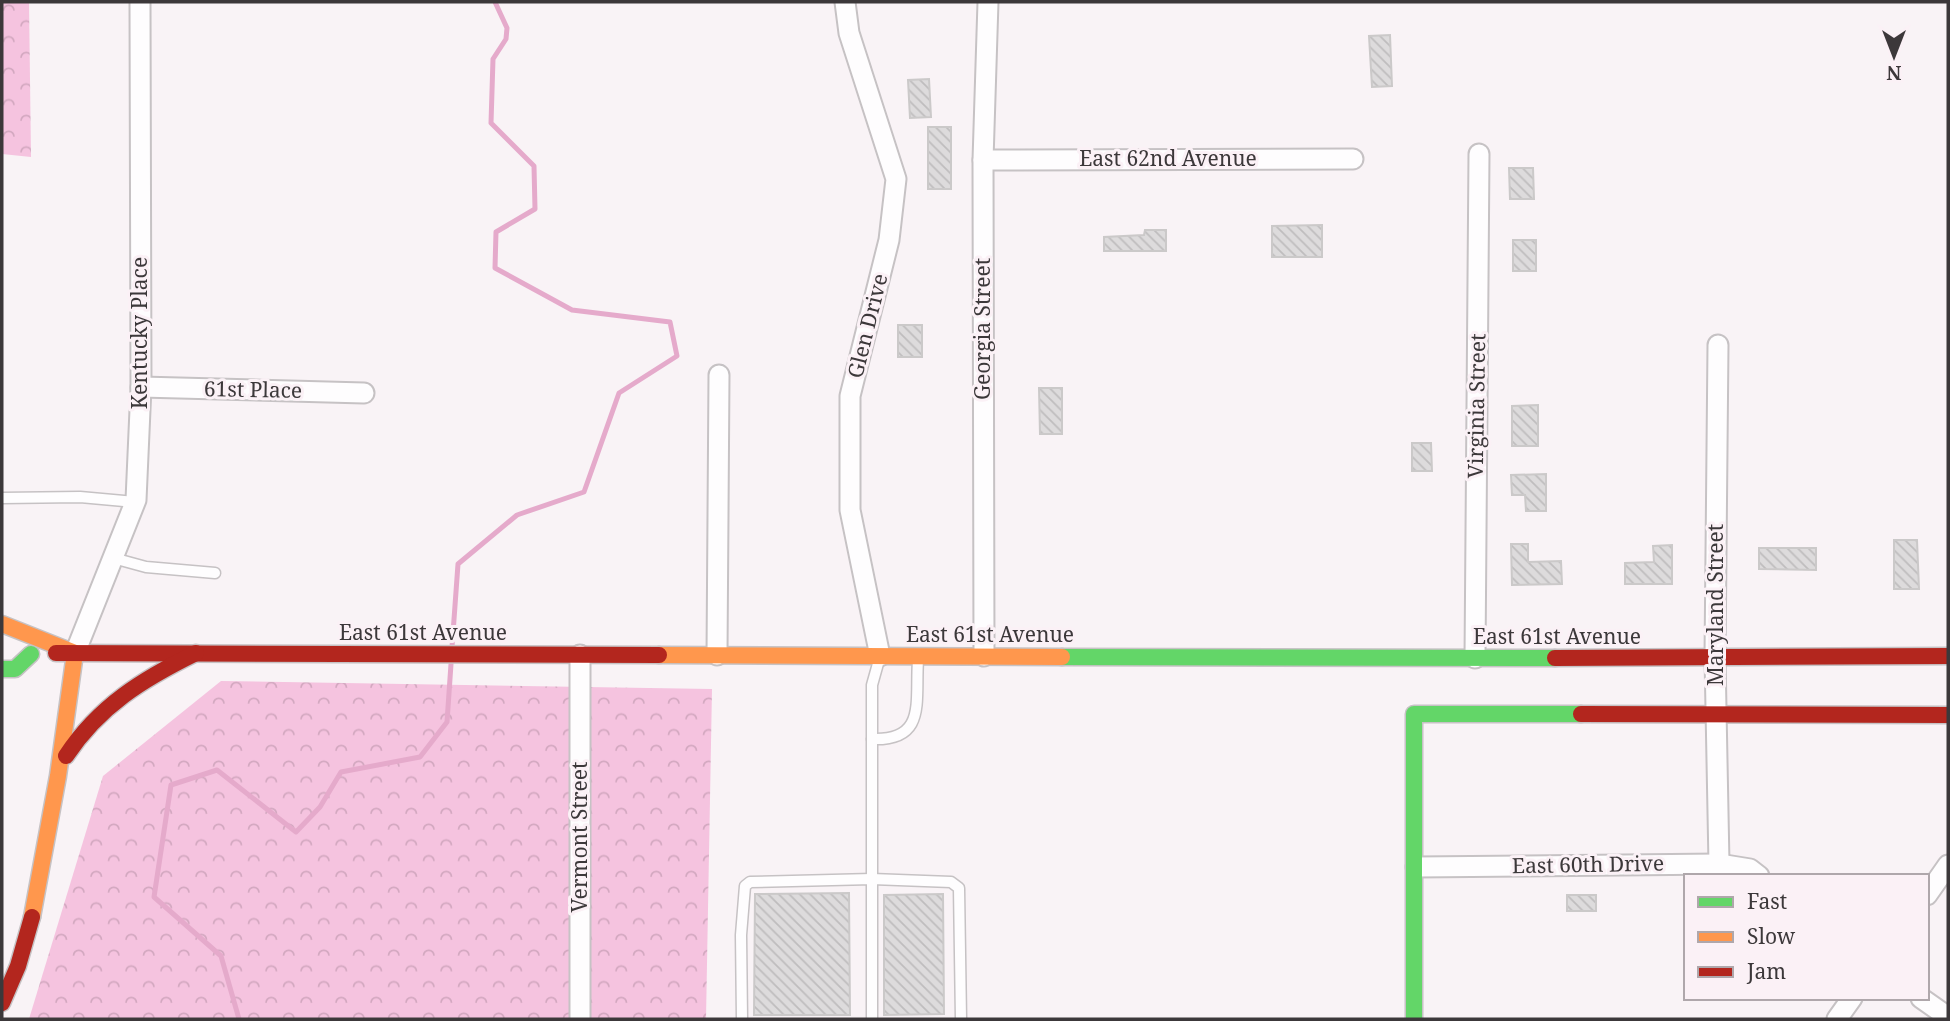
<svg xmlns="http://www.w3.org/2000/svg" width="1950" height="1021" font-family="'Noto Serif',serif">
<style>
.forest{fill:url(#forest-crowns)}
.lines{fill:none;stroke-linecap:round;stroke-linejoin:round}
.stream{stroke:#e5aacb;stroke-width:5}
.building{fill:url(#building-back-hatch);stroke:#cbc9c9;stroke-width:2}
.lane-casing{stroke:#c6c2c4;stroke-width:13}
.street-casing{stroke:#c6c2c4;stroke-width:23}
.fast-casing{stroke:#c6c2c4;stroke-width:19}
.slow-casing{stroke:#c6c2c4;stroke-width:19}
.jam-casing{stroke:#c6c2c4;stroke-width:19}
.lane{stroke:#fefdfe;stroke-width:10}
.street{stroke:#fefdfe;stroke-width:19}
.fast{stroke:#63d668;stroke-width:16}
.slow{stroke:#ff974d;stroke-width:16}
.jam{stroke:#b3261e;stroke-width:16}
.labels{text-anchor:middle;stroke-width:6;stroke-linejoin:round;paint-order:stroke}
.street-label{font-size:21px;fill:#3c383a;stroke:#fbf1f6}
</style>
<defs>
<pattern id="forest-crowns" width="20" height="18" patternUnits="userSpaceOnUse" patternTransform="scale(1.75)"><rect width="20" height="18" fill="#f5c3df"/><path d="M2 6a3 3 0 1 1 6 0M12 15a3 3 0 1 1 6 0" fill="none" stroke="#d3a8c0"/></pattern>
<pattern id="building-back-hatch" width="6" height="6" patternUnits="userSpaceOnUse" patternTransform="scale(1.75)"><rect width="6" height="6" fill="#dddbdc"/><path d="M-1 5l2 2M0 0l6 6M5-1l2 2" fill="none" stroke="#bfbdbe"/></pattern>
</defs>
<rect width="100%" height="100%" fill="#f9f3f6"/>
<g class="forest">
<path d="M2,2H29L31,157L2,154Z"/>
<path d="M221,681L712,689L706,1019H29L103,776Z"/>
</g>
<g class="lines">
<g class="stream">
<path d="M452,647L458,564L517,515L584,492L619,393L677,356L670,322L572,310L495,268L496,232L535,209L534,166L491,123L493,59L506,39L507,28L495,2"/>
<path d="M239,1019L221,956L154,897L171,785L217,770L296,832L320,807L341,772L420,757L447,722L451,664"/>
</g>
</g>
<g class="building">
<path d="M1390,35L1392,86L1372,87L1369,36Z"/>
<path d="M929,79L931,117L910,118L908,80Z"/>
<rect x="928" y="127" width="23" height="62"/>
<path d="M1509,168H1533L1534,199H1510Z"/>
<path d="M1322,225V257H1272V226Z"/>
<path d="M1145,230H1166V251H1104V237L1144,235Z"/>
<rect x="1513" y="240" width="23" height="31"/>
<rect x="898" y="325" width="24" height="32"/>
<path d="M1039,388H1062V434H1040Z"/>
<path d="M1538,405V446H1512V406Z"/>
<path d="M1412,443H1431L1432,471H1412Z"/>
<path d="M1546,474V511H1526L1525,495H1512L1511,475Z"/>
<path d="M1894,540H1917L1919,589H1894Z"/>
<path d="M1511,544H1528V562L1561,561L1562,584L1512,585Z"/>
<path d="M1672,545V584H1625V563L1654,562L1653,546Z"/>
<path d="M1759,548H1816V570L1759,569Z"/>
<path d="M849,893L850,1015H754L755,894Z"/>
<path d="M943,894L944,1014L884,1015V895Z"/>
<rect x="1567" y="895" width="29" height="16"/>
</g>
<g class="lines">
<defs>
<g id="lane">
<path d="M2,498L80,497L135,502"/>
<path d="M113,558L146,567L215,573"/>
<path d="M872,739C927,741 915,702 918,660"/>
<path d="M742,1019L741,935L745,886L750,882L872,879L951,882L959,888L961,1019"/>
<path d="M872,1019V685L879,660"/>
</g>
<g id="street">
<path d="M845,2L849,33L896,179L889,240L850,396V510L880,656"/>
<path d="M983,160L1353,159"/>
<path d="M1718,345L1715,657L1719,864"/>
<path d="M141,387L364,393"/>
<path d="M75,653L136,500L141,387L140,2"/>
<path d="M717,655L719,375"/>
<path d="M984,656L983,160L988,2"/>
<path d="M1475,658L1479,154"/>
<path d="M1416,867L1719,864L1750,869L1759,876"/>
<path d="M1927,895L1948,865"/>
<path d="M1921,998L1948,1017"/>
<path d="M580,1019V655"/>
<path d="M1837,1019L1852,998"/>
</g>
<g id="fast">
<path d="M1062,657L1555,658"/>
<path d="M2,669H15L31,654"/>
<path d="M1414,1019V714H1581"/>
</g>
<g id="slow">
<path d="M2,624L75,653L58,776L32,917"/>
<path d="M659,655L1062,657"/>
</g>
<g id="jam">
<path d="M56,653L659,655"/>
<path d="M1555,658L1948,656"/>
<path d="M1581,714L1948,715"/>
<path d="M66,756C99,706 143,679 196,653"/>
<path d="M2,1003L18,966L32,917"/>
</g>
</defs>
<use href="#lane" class="lane-casing"/>
<use href="#street" class="street-casing"/>
<use href="#fast" class="fast-casing"/>
<use href="#slow" class="slow-casing"/>
<use href="#jam" class="jam-casing"/>
<use href="#lane" class="lane"/>
<use href="#street" class="street"/>
<use href="#fast" class="fast"/>
<use href="#slow" class="slow"/>
<use href="#jam" class="jam"/>
</g>
<g class="labels">
<g class="street-label">
<text x="1168" y="166">East 62nd Avenue</text>
<text transform="translate(868 326) rotate(-76)" y="7">Glen Drive</text>
<text transform="translate(983 329) rotate(-90)" y="7">Georgia Street</text>
<text transform="translate(140 333) rotate(-90)" y="7">Kentucky Place</text>
<text transform="translate(253 390) rotate(1)" y="7">61st Place</text>
<text transform="translate(1477 406) rotate(-89)" y="7">Virginia Street</text>
<text transform="translate(1716 605) rotate(-90)" y="7">Maryland Street</text>
<text x="423" y="640">East 61st Avenue</text>
<text x="990" y="642">East 61st Avenue</text>
<text x="1557" y="644">East 61st Avenue</text>
<text transform="translate(580 837) rotate(-90)" y="7">Vermont Street</text>
<text transform="translate(1588 865) rotate(-1)" y="7">East 60th Drive</text>
</g>
</g>
<rect width="1950" height="1021" fill="none" stroke="#3c383a" stroke-width="7"/>
<rect x="1684" y="874" width="245" height="126" fill="#fbf1f6" stroke="#afa7ab" stroke-width="2"/>
<rect x="1698" y="897" width="35" height="10" fill="#63d668" stroke="#afa7ab" stroke-width="2"/>
<text x="1747" y="909" font-size="21" fill="#3c383a">Fast</text>
<rect x="1698" y="932" width="35" height="10" fill="#ff974d" stroke="#afa7ab" stroke-width="2"/>
<text x="1747" y="944" font-size="21" fill="#3c383a">Slow</text>
<rect x="1698" y="967" width="35" height="10" fill="#b3261e" stroke="#afa7ab" stroke-width="2"/>
<text x="1747" y="979" font-size="21" fill="#3c383a">Jam</text>
<g transform="translate(1894 56) rotate(180)" stroke="#fbf1f6" stroke-width="5" paint-order="stroke">
<path d="M0-5L12 26L0 18L-12 26Z" fill="#3c383a"/>
<text y="-10" font-size="19" font-weight="bold" text-anchor="middle" fill="#3c383a">N</text>
</g>
</svg>
